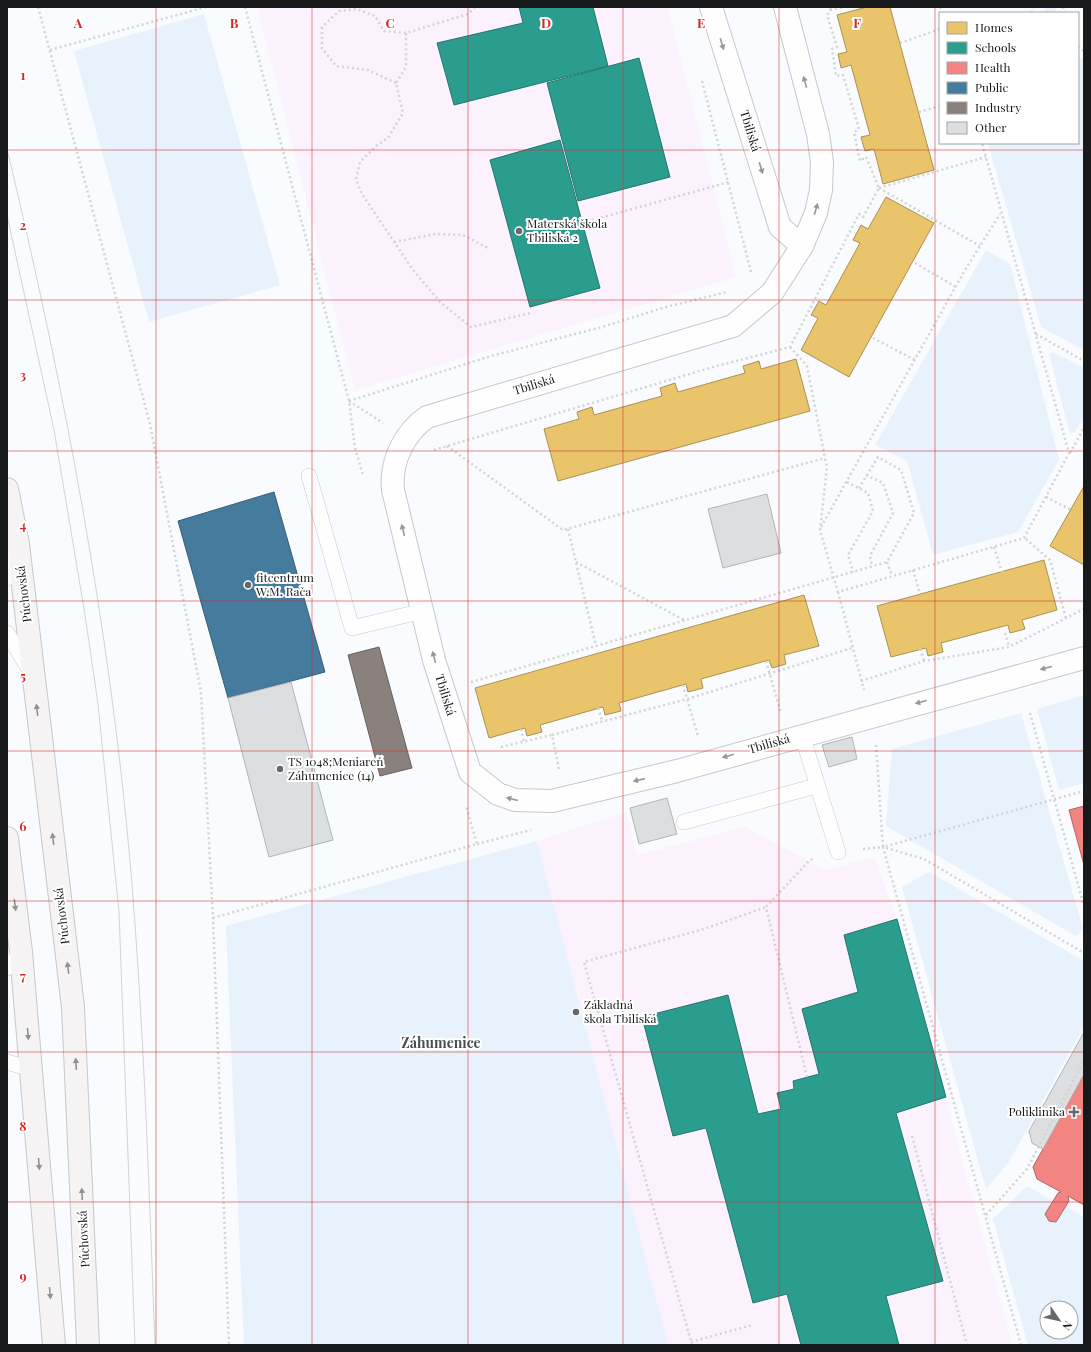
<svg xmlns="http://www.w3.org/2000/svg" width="1091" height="1352" font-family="'Playfair Display',serif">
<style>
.education{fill:#fbf2fd}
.green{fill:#e7f2fd;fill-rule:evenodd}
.homes{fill:#e9c46a;stroke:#aa9152}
.schools{fill:#2a9d8f;stroke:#24756c}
.health{fill:#f28482;stroke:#b06463}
.public{fill:#457b9d;stroke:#375e76}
.industry{fill:#8a817c;stroke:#68625f}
.building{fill:#dcdee0;stroke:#b2b4b6}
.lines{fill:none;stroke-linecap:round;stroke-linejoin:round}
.lane-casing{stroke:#c6c8ca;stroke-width:16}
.street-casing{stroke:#c6c8ca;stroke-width:24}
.secondary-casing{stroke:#c6c8ca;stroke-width:24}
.path{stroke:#d3d3d4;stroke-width:2.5;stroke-dasharray:2 3;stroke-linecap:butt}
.lane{stroke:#fefeff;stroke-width:15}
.street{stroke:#fefeff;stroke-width:22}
.secondary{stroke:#f6f3f4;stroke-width:22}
.tram{stroke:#d3d3d4;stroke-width:1}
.oneway{fill:#969798}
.oneway2{fill:#929192}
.grid{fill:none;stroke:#d62828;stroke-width:1;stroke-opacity:0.55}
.poi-dot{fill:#66686a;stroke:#fff;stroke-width:1.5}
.labels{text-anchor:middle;stroke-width:4;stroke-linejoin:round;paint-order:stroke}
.street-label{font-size:12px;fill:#17191b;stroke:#fff}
.poi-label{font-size:12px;fill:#17191b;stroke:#fff;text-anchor:start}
.quarter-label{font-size:14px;font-weight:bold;fill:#494d52;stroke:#fff}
.grid-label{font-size:13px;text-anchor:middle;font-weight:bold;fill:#d62828;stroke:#fff;stroke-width:4;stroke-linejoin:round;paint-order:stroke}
</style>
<rect width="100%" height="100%" fill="#f9fbfe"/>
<g class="education">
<path d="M257,7H668L736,277L355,390Z"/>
<path d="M626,812L637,855L745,827L826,870L874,857L897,919L1012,1345H244L226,926L537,841Z"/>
</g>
<g class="green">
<path d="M1046,7H1055L1056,13H1043Z"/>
<path d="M204,14L280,285L149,322L74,51Z"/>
<path d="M1078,57L1084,60V350L1041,327L988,143H1078Z"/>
<path d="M986,250L1010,264L1059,460L1018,532L933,555L907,461L875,445Z"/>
<path d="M1053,352L1084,368V416L1075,432L1070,434L1049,354Z"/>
<path d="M1084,695V783L1059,790L1037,709Z"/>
<path d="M1021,713L1083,929L1076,936L886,826L892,749Z"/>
<path d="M537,841L668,1345H244L226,926Z"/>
<path d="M929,872L1084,961V1026L1009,1162L986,1189L902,887Z"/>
<path d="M1027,1186L1054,1201L1045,1214L1049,1221L1056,1222L1065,1206L1084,1217V1345H1028L993,1219ZM1047,1308H1071V1332H1047Z"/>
</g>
<g class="homes">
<path d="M867,7H890L934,170L883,184L874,149L865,151L861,137L870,135L851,65L841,68L838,54L847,52L837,15Z"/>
<path d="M886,197L934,223L849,377L801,350L818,318L811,315L819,301L826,305L860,243L853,240L861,225L868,229Z"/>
<path d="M796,359L810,411L558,481L544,429L579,419L577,412L592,407L594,415L662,396L660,388L675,383L678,392L745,373L743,366L759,361L761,369Z"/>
<path d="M1084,486V565L1050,546Z"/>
<path d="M1044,560L1057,610L1022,620L1025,629L1010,633L1008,625L941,643L943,652L928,656L926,648L891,657L877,606Z"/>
<path d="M804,595L819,646L784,655L786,664L772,668L769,660L701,679L703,688L688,692L686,684L619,703L621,711L605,715L603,707L540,725L542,732L527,736L525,728L489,738L475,688Z"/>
</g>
<g class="schools">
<path d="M519,7H593L608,66L454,105L437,43L523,23Z"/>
<path d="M639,58L670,177L578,201L547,83Z"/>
<path d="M560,140L600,288L530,307L490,160Z"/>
<path d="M897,919L946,1097L896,1113L943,1281L886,1296L899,1345H801L787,1294L753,1303L706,1128L673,1136L642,1017L728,995L758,1114L781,1109L777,1093L794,1089L793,1081L819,1074L802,1009L858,992L844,935Z"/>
</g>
<g class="health">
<path d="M1084,806V865L1069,810Z"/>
<path d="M1084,1074V1205L1068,1196L1069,1201L1056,1222L1049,1221L1045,1214L1058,1193L1061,1192L1037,1179L1033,1167Z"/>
</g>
<path class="public" d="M274,492L325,672L228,698L178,521Z"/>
<path class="industry" d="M379,647L412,768L380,776L348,655Z"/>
<g class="building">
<path d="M767,494L781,553L723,568L708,509Z"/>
<path d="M291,682L333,840L269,857L228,698Z"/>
<path d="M852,737L857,759L829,767L822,745Z"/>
<path d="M667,798L677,834L639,844L630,808Z"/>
<path d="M1084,1032V1074L1043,1149L1032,1143L1029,1131Z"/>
</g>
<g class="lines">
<defs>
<g id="lane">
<path d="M309,476L352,628L423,611"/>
<path d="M7,578L16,550"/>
<path d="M7,633L31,672"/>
<path d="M802,735L838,852"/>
<path d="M684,822L816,786"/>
<path d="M7,968L21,952"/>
<path d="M7,1062L31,1069"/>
</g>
<g id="street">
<path d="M711,7L780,227L802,246"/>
<path d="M785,7L818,134L822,162L821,190L816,213L802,246L772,293L733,326L427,417C404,433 390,462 393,490L434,660L470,772L498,794L515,800L552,801L677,771L1084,658"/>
</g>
<g id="secondary">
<path d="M7,489L18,544L73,1007L88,1345"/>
<path d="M7,838L21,952L54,1345"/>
</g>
</defs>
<use href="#lane" class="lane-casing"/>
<use href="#street" class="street-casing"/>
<use href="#secondary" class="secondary-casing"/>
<g class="path">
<path d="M38,7L150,424L201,692L213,918L229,1345"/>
<path d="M245,7L349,401L355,448L363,475"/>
<path d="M475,7L468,14L406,33V67L396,83L403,113L388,138L376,146L360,162L356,179L362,194L413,270L441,303L471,327L531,313"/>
<path d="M940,7L942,13"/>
<path d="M1063,7L1065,13"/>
<path d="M830,10L843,7"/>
<path d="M1031,13L1033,7"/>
<path d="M900,43L940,29"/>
<path d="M1078,47L1084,51"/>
<path d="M50,50L206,7"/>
<path d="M702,81L751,272"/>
<path d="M396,83L368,70L336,66L322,48V27L339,11L357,9L375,16L384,31L406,33"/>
<path d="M919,112L940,106"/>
<path d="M879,188L980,246"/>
<path d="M879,188L986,157"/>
<path d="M582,223L729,182"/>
<path d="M394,242L436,234L463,235L488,248"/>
<path d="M915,263L956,287"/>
<path d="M1036,334L1084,361"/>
<path d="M873,338L915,360"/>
<path d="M790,347L807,366L825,458L827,467L820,530L838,592L1024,538L1069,453L982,143"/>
<path d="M349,401L383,423"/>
<path d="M349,401L491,356L602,327L666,307L727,292"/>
<path d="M447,446L563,530L825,458"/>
<path d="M434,450L713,367L790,347L859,214L863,217L879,188L866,157L860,161L854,132L859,129L843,75L836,76L832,49L837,47L827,15L832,7"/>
<path d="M1070,453L1084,428"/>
<path d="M866,475L883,483L893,513L870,556L872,566"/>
<path d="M847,482L868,493L873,511L848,555L853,572"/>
<path d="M1046,497L1071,510"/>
<path d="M821,527L965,270L1000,214"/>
<path d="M568,529L596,646"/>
<path d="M1026,539L1050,560L1066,618"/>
<path d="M994,547L1002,572"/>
<path d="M576,562L684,620"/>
<path d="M887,562L892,576"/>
<path d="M913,570L920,594"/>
<path d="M838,592L864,690"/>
<path d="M1005,633L1009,647"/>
<path d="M920,649L924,661"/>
<path d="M766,661L781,713"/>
<path d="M861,681L924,661L1009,647L1084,609"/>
<path d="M471,682L887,562L914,513L901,470L878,457L859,488"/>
<path d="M683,685L698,736"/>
<path d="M598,708L602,720"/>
<path d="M1030,713L1084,906"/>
<path d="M521,729L524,742"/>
<path d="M552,735L687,699L852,648"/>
<path d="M876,745L883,847L1084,791"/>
<path d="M501,747L552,735L559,769"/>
<path d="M477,844L531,830"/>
<path d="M863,849L883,847"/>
<path d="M213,918L477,844L466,806"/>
<path d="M807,1077L766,907L810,860L813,859"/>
<path d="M912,1136L967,1345"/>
<path d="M986,1215L1027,1169L1084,1061"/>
<path d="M691,1342L752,1325"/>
<path d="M692,1345L584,962L704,929L766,907"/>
<path d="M1021,1345L883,847L924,859L1084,953"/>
</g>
<use href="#lane" class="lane"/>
<use href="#street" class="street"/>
<use href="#secondary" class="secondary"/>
<g class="tram">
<path d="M7,149C64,386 110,628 131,872C144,1029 149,1187 155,1345"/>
<path d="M7,215L54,430L85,615L98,704L119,912L135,1345"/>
</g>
</g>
<defs><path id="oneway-solid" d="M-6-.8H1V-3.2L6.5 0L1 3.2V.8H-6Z"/></defs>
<g class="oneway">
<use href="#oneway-solid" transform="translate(722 44) rotate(73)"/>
<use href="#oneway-solid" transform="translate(805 82) rotate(-105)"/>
<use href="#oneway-solid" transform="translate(761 168) rotate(73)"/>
<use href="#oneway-solid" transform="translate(816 209) rotate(-74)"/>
<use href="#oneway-solid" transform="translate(403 530) rotate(-104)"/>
<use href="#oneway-solid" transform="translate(434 657) rotate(-104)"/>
<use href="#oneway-solid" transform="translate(1046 668) rotate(165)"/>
<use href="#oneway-solid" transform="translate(921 702) rotate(165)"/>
<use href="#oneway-solid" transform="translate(728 756) rotate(164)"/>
<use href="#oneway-solid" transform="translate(639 780) rotate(167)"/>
<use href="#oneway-solid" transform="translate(512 799) rotate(-166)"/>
</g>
<g class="oneway2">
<use href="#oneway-solid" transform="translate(37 710) rotate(-97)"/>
<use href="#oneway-solid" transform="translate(53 839) rotate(-97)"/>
<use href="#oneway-solid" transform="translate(15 905) rotate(83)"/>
<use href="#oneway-solid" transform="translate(68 968) rotate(-97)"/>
<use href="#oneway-solid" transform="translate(28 1034) rotate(85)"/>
<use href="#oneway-solid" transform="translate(76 1064) rotate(-93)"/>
<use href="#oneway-solid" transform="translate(39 1164) rotate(85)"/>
<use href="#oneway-solid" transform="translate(82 1194) rotate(-93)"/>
<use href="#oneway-solid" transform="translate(50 1293) rotate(85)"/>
</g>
<path class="grid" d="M156,7V1345M312,7V1345M468,7V1345M623,7V1345M779,7V1345M935,7V1345M7,150H1084M7,300H1084M7,451H1084M7,601H1084M7,751H1084M7,901H1084M7,1052H1084M7,1202H1084"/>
<g class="poi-dot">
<circle cx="519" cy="231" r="4"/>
<circle cx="248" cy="585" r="4"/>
<circle cx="280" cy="769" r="4"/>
<circle cx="576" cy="1012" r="4"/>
<path d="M1072 1106h4v4h4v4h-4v4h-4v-4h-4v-4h4z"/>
</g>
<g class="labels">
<g class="street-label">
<text transform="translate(750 131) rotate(73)" y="4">Tbiliská</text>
<text transform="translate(534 385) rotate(-17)" y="4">Tbiliská</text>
<text transform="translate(24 594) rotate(-97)" y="4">Púchovská</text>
<text transform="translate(445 695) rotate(73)" y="4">Tbiliská</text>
<text transform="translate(769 744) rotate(-16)" y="4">Tbiliská</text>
<text transform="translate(62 916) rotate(-97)" y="4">Púchovská</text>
<text transform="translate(84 1239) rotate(-93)" y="4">Púchovská</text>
</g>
<g class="poi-label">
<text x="527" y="228">Materská škola<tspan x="527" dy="14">Tbiliská 2</tspan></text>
<text x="256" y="582">fitcentrum<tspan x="256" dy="14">W.M. Rača</tspan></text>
<text x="288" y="766">TS 1048;Meniareň<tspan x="288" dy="14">Záhumenice (14)</tspan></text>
<text x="584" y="1009">Základná<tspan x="584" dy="14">škola Tbiliská</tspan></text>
<text x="1065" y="1116" text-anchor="end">Poliklinika</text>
</g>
<g class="quarter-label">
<text x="441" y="1048">Záhumenice</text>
</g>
</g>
<g class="grid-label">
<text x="78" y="28">A</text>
<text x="234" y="28">B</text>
<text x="390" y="28">C</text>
<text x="546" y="28">D</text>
<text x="701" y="28">E</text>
<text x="857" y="28">F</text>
<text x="23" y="80">1</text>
<text x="23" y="230">2</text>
<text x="23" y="380">3</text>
<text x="23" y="530">4</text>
<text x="23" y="681">5</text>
<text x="23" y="831">6</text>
<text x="23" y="981">7</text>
<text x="23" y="1131">8</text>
<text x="23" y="1281">9</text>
</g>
<rect width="1091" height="1352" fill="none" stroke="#17191b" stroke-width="16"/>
<rect x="939" y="12" width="140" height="132" fill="#ffffff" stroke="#a2a3a4"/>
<rect x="947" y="22" width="20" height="12" fill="#e9c46a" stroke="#a2a3a4"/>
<text x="975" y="32" font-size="12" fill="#17191b">Homes</text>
<rect x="947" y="42" width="20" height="12" fill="#2a9d8f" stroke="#a2a3a4"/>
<text x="975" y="52" font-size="12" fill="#17191b">Schools</text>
<rect x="947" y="62" width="20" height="12" fill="#f28482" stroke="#a2a3a4"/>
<text x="975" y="72" font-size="12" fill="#17191b">Health</text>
<rect x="947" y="82" width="20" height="12" fill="#457b9d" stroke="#a2a3a4"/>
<text x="975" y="92" font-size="12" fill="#17191b">Public</text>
<rect x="947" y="102" width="20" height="12" fill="#8a817c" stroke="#a2a3a4"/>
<text x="975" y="112" font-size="12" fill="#17191b">Industry</text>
<rect x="947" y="122" width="20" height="12" fill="#dcdee0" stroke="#a2a3a4"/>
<text x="975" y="132" font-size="12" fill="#17191b">Other</text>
<g transform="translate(1059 1320) rotate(124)"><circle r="19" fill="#ffffff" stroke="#a2a3a4"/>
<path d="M0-3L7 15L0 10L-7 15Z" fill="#66686a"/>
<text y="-6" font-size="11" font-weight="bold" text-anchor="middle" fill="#17191b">N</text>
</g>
</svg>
